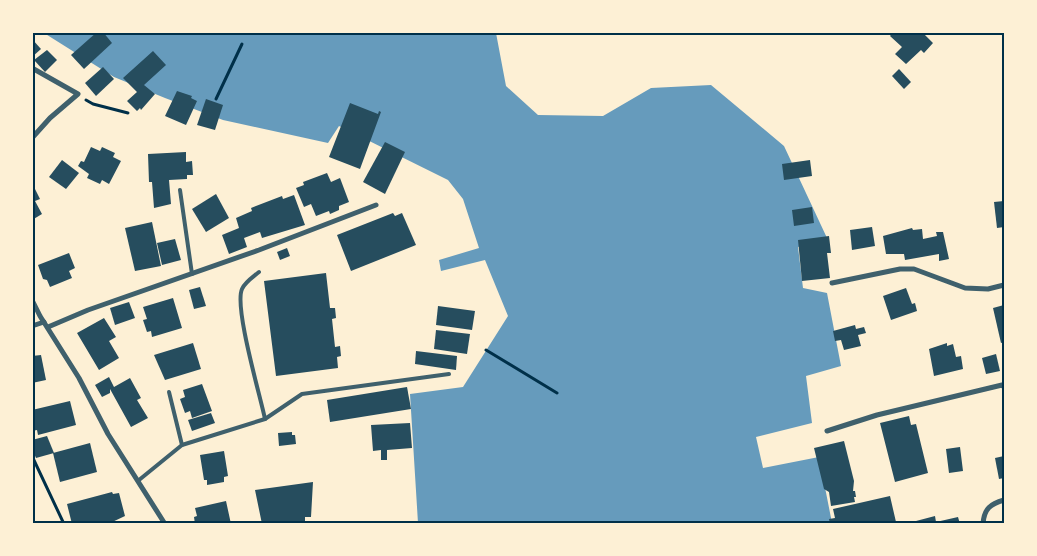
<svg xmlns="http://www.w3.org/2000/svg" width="1037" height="556" font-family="Figtree,sans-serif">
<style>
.water{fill:#669bbc}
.building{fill:#264d5e}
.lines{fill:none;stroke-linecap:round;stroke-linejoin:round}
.path{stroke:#003049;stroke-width:3}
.service{stroke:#3f606c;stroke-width:4}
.minor{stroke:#3f606c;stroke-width:5}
.neatline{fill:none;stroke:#003049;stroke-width:2}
</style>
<rect width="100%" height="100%" fill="#fdf0d5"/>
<path class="water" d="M44,33H496L506,86L538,115L603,116L651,88L711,85L784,146L827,238L798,247L803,288L827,293L841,366L806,376L812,423L756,437L763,468L819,457L832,523H418L410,394L463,387L508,316L485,260L441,271L439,260L479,248L463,199L448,180L339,126L328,143L223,120L165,98L114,77Z"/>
<g class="building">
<path d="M97,32H103L112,43L84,69L71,55Z"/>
<path d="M893,32H922L933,43L924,53L921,50L906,64L895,54L902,47L890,36Z"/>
<path d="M32,39L41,49L32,57Z"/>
<path d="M47,50L57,60L45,72L34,60Z"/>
<path d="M153,51L166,65L144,85L155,94L141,110L140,108L137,111L127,101L137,92L123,78Z"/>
<path d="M103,67L114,79L96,96L85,83Z"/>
<path d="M899,69L911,82L904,89L892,76Z"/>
<path d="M177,91L192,96L191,98L197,101L186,125L165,116Z"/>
<path d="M206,99L223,105L215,130L197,125Z"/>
<path d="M350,103L378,114L379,111L381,112L360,169L329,157Z"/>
<path d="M385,142L405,152L385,194L363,182Z"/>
<path d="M91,147L100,151L102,147L115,153L113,157L121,161L109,184L102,180L100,184L87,178L89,174L78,166L81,161L84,162Z"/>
<path d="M186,152V162L192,161L193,175H187V179L169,180L171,204L154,208L152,182H149L148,154Z"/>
<path d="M62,160L79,173L66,189L49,177Z"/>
<path d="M810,160L812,176L784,180L782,164Z"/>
<path d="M327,173L331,182L340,178L349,202L339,206V210L330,214L329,211L316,216L311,204L304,207L296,188L304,185L303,182Z"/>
<path d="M32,183L40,199L35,201L42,214L32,220Z"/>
<path d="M216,194L229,218L206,232L192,209Z"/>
<path d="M294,195L305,225L262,238L260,232L244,238L247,247L229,254L222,235L239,228L236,218L252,211L251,208L282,196L283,199Z"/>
<path d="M1004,201V227L997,228L994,202Z"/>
<path d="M812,207L814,223L794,226L792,210Z"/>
<path d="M393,213L395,216L402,213L416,245L351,271L337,235Z"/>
<path d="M152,222L161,266L135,271L125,228Z"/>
<path d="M872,227L875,246L852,250L850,230Z"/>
<path d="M912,228L913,230L922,229L923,239L937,236L936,232H943L949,259L939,261V254L905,260L904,254H886L883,236Z"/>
<path d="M829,236L831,253H827L830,278L802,281L798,240Z"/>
<path d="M175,239L181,260L162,265L157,243Z"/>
<path d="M287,248L290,256L280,260L277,252Z"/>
<path d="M69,253L75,268L69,271L72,278L50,287L47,280L43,279L38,265Z"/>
<path d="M326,273L330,308H335L336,318L332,319L335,347L340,346L341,356L337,357L338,368L276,376L264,281Z"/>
<path d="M200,287L206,306L194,309L189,290Z"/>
<path d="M906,288L912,304L915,303L917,311L891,320L883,296Z"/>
<path d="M173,298L182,328L152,337L151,331L147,332L143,320L147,319L143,307Z"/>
<path d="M129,302L135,318L115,325L110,308Z"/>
<path d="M1004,305V342L1001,343L993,308Z"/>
<path d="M438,306L475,311L472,330L436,325Z"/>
<path d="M104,318L116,337L109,341L119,358L99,370L77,333Z"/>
<path d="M855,325L856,329L864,327L866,333L858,335L861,346L844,350L841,340L835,341L833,331Z"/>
<path d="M436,330L470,334L467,354L434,349Z"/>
<path d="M193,343L201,369L165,380L154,355Z"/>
<path d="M947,343V346L953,344L956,357L961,356L963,369L934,376L929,349Z"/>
<path d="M416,351L457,356L456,370L415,364Z"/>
<path d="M996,354L1000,371L986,374L982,358Z"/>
<path d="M41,355L46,380L32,383V356Z"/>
<path d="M109,377L114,387L130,378L141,398L137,400L148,418L131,427L110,389V393L102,397L95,385Z"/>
<path d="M202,384L212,411L192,418L190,411L185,413L180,399L185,397L183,390Z"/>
<path d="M407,387L411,409L330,422L327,400Z"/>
<path d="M70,401L76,425L38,435L37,430L32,431V422L34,421L32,410Z"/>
<path d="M211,413L215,423L192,431L188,420Z"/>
<path d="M909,416L911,425L916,424L928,473L895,482L880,423Z"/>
<path d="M410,423L412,448L387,450V460H381V450L373,451L371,425Z"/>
<path d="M292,432V435H295L296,444L279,446L278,433Z"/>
<path d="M47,436L54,453L36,458L32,449V440Z"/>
<path d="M844,441L854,481L853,491H855L856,497H854L855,502L831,506L829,492L824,489L814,448Z"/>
<path d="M90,443L97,472L60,482L53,453Z"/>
<path d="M960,447L963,471L949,473L946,449Z"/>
<path d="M224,451L228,476L224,477V482L207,485V480H204L200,455Z"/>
<path d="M1004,456V478L999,479L995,458Z"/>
<path d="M313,482L311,517H305V524H262L255,490Z"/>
<path d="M112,492L113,494L119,493L125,516L108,524H72L67,504Z"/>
<path d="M890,496L896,522L830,524L829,519L835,518L833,509Z"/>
<path d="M226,501L231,524H195L194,517L197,516L195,508Z"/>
<path d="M935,516L936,522L958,517L960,524H917L916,521Z"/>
</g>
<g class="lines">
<g class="path">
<path d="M216,99L242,44"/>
<path d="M86,100L93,104L128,113"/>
<path d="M486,350L557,393"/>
<path d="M32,456L64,524"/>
</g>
<g class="service">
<path d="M180,190L192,274"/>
<path d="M259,272C253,277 245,282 242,289C234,307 260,395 265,419"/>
<path d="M169,392L182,445"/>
<path d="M139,480L182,445L265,419L302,394L449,374"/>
</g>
<g class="minor">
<path d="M32,68L78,94L50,118L32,138"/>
<path d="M832,283L900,269H914L965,288L988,289L1004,285"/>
<path d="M32,300L40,316L79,378L108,434L165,524"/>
<path d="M32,326L44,322"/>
<path d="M48,327L88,310L259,250L376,205"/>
<path d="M827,431L877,415L1002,385L1004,387"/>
<path d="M983,524C984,508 991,504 1004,500"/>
</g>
</g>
<rect width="1037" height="556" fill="none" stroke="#fdf0d5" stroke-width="68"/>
<rect x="34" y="34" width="969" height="488" class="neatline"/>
</svg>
